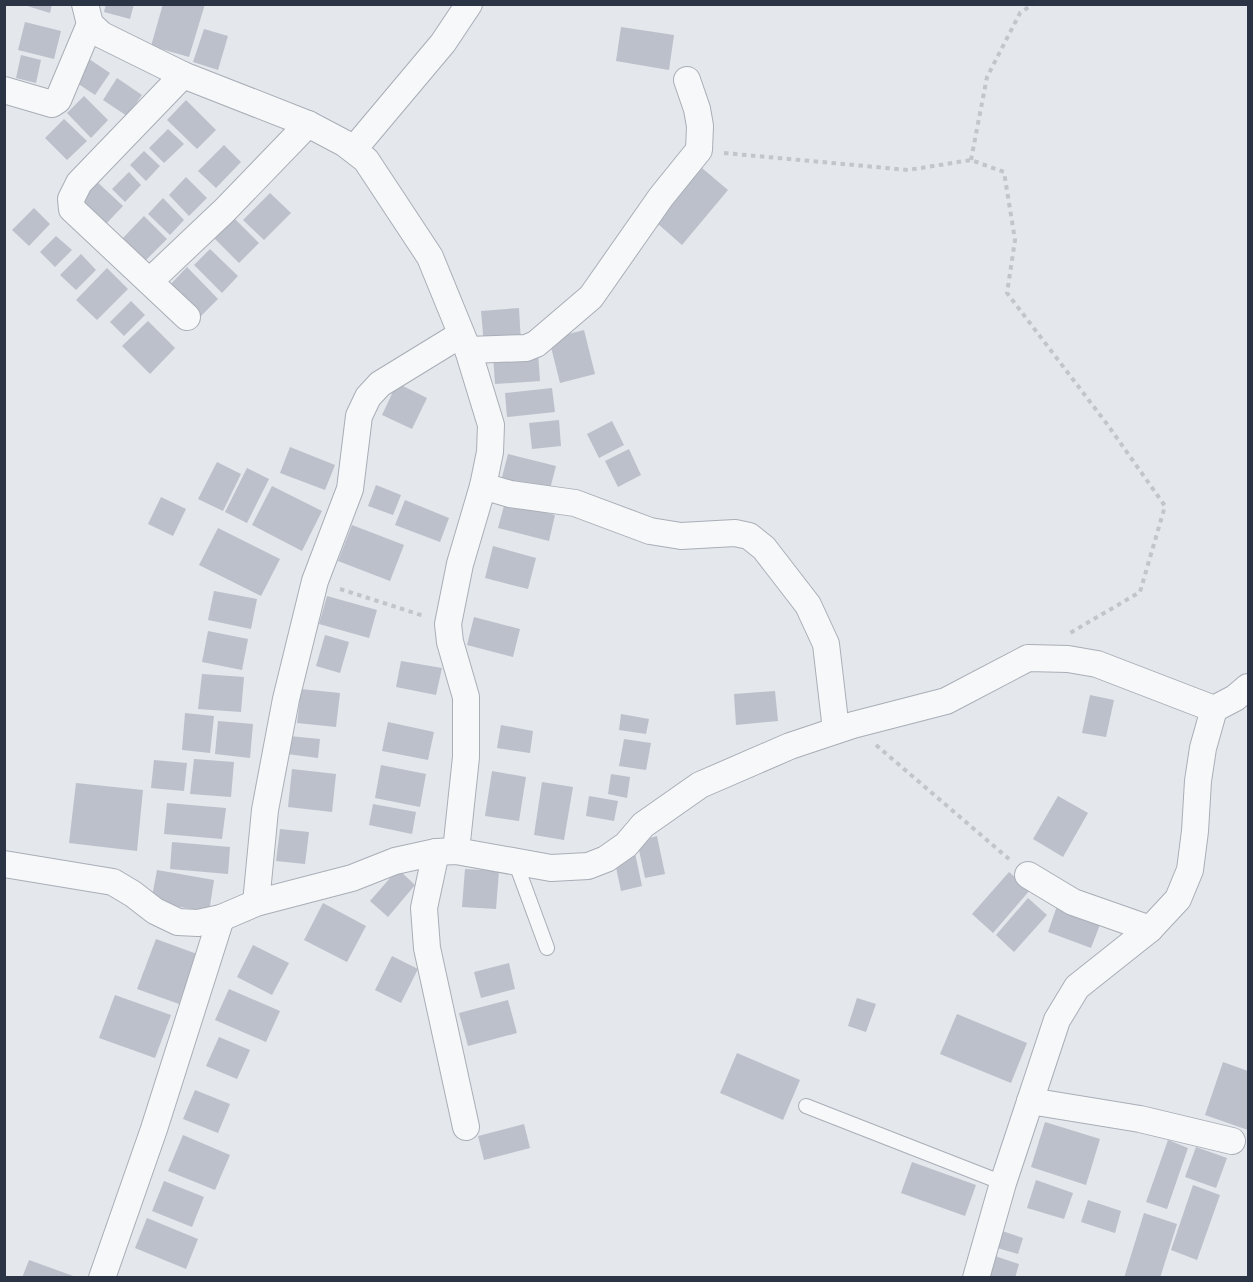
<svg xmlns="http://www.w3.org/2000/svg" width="1253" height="1282" font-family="'Fira Sans',sans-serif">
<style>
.building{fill:#bbc0ca}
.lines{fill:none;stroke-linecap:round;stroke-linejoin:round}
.lane-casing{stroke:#a9aeb7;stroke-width:16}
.street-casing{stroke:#a9aeb7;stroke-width:28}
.path{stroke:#c2c5cb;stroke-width:4;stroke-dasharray:4.5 4.5;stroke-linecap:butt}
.lane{stroke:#f7f8fa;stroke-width:14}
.street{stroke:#f7f8fa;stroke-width:26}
</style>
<rect width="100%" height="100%" fill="#e4e7ec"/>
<g class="building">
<path d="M21,4H52L50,13Z"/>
<path d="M106,4H134L130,19L104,12Z"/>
<path d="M163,4H205L189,57L151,46Z"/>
<path d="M25,22L61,31L54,59L18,50Z"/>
<path d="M621,27L674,35L669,70L616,61Z"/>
<path d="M204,29L228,36L218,70L193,62Z"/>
<path d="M21,55L41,60L36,83L16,78Z"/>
<path d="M86,57L110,73L95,95L71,79Z"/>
<path d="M117,78L142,95L127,116L103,100Z"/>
<path d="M84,96L108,120L91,138L67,113Z"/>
<path d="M186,100L216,130L197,149L167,120Z"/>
<path d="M64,119L87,141L67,160L45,138Z"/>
<path d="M168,129L184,144L164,163L149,148Z"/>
<path d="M224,145L241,162L216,188L198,171Z"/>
<path d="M144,151L160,166L146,181L130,165Z"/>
<path d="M696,163L728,190L682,245L650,217Z"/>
<path d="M129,172L141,185L125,202L112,189Z"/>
<path d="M186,177L207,198L189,216L169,195Z"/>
<path d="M94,179L123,206L104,226L75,198Z"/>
<path d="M270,193L291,213L264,240L243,220Z"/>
<path d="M163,198L184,220L170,235L148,214Z"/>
<path d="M34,208L50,224L29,246L12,230Z"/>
<path d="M144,216L167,239L144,262L122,239Z"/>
<path d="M233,217L259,243L239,263L213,237Z"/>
<path d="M56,236L72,250L55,267L40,252Z"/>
<path d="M210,249L238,276L222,293L194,265Z"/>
<path d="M81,254L96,270L76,290L60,275Z"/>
<path d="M187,267L218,299L199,318L168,287Z"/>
<path d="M107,268L128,289L97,320L76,300Z"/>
<path d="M131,301L145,315L124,336L110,322Z"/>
<path d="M519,308L521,343L484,345L481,311Z"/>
<path d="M148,321L175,348L150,374L122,346Z"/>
<path d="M584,330L595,374L560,383L549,339Z"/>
<path d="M538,352L540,381L495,384L493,355Z"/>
<path d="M397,383L427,398L412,429L382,415Z"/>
<path d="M552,388L555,412L507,417L505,393Z"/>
<path d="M559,420L561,446L532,449L529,423Z"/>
<path d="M612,421L624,445L599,458L587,434Z"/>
<path d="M290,447L335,465L325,490L280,473Z"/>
<path d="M629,449L641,475L618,487L605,461Z"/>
<path d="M508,454L556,466L549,493L501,481Z"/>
<path d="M217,462L241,474L223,511L198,499Z"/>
<path d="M247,468L269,479L247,523L225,512Z"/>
<path d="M376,485L401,495L393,515L368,506Z"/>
<path d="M272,486L322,511L302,551L252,525Z"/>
<path d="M161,497L186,509L173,536L148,524Z"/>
<path d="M405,500L449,518L440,542L395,525Z"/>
<path d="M505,502L555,515L549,541L498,528Z"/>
<path d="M352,525L404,545L390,581L338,561Z"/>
<path d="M218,528L280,559L261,596L199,565Z"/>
<path d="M493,546L536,558L528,589L485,578Z"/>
<path d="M214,591L257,599L251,629L208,620Z"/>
<path d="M327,596L377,610L369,638L319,624Z"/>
<path d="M474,617L520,629L513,657L467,645Z"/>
<path d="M208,631L248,639L242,670L202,662Z"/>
<path d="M325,635L349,642L340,673L316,666Z"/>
<path d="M401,661L442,668L436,695L396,687Z"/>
<path d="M202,674L244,677L241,712L198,709Z"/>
<path d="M301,689L340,693L336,727L297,723Z"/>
<path d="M775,691L778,721L736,725L734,694Z"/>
<path d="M1090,695L1114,700L1106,737L1082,733Z"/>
<path d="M185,713L214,716L210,753L182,750Z"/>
<path d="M621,714L649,719L646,734L619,730Z"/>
<path d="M218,721L253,724L250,758L215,754Z"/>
<path d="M388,722L434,732L428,760L382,751Z"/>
<path d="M501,725L533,731L530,753L497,748Z"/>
<path d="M289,736L320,739L318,758L287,754Z"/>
<path d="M624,739L651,743L646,770L619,766Z"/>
<path d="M194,759L234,762L231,797L190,794Z"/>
<path d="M154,760L187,763L184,791L151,788Z"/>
<path d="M381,765L426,774L420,807L375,798Z"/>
<path d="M292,769L336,774L332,812L288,807Z"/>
<path d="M492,771L526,777L519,821L485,816Z"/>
<path d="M611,774L630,777L627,798L608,794Z"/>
<path d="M542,782L573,787L564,840L534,835Z"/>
<path d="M76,783L143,790L137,851L69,843Z"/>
<path d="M589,796L618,801L614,821L586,816Z"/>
<path d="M1058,796L1088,813L1063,857L1033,839Z"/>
<path d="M167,803L226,808L222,839L164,834Z"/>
<path d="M373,804L416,812L412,834L369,825Z"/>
<path d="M280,829L309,832L305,864L276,861Z"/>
<path d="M657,836L665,874L645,878L637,841Z"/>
<path d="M172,842L230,847L228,874L170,869Z"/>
<path d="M635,853L642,886L621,891L614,858Z"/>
<path d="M398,869L415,885L388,917L370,901Z"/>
<path d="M465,869L499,871L496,909L462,907Z"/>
<path d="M157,870L214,880L209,912L151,902Z"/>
<path d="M1009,872L1030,890L993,933L972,914Z"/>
<path d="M1028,898L1047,915L1014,952L996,935Z"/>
<path d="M323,903L366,926L347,962L304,940Z"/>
<path d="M1057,906L1101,922L1091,948L1048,932Z"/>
<path d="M156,939L197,954L179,1004L137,989Z"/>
<path d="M253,945L289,963L272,995L237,977Z"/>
<path d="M392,956L418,969L401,1003L375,990Z"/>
<path d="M509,963L515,989L481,998L474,972Z"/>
<path d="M229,989L280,1011L266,1042L215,1020Z"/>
<path d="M115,995L171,1015L155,1058L99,1038Z"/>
<path d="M857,998L876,1004L866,1032L848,1026Z"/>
<path d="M508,1000L517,1033L468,1046L459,1013Z"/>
<path d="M957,1014L1027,1043L1011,1083L940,1054Z"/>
<path d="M219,1037L250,1050L237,1079L206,1066Z"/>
<path d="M737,1053L800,1080L783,1120L720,1093Z"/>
<path d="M1223,1062L1248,1071V1130L1205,1115Z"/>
<path d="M195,1090L230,1104L218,1133L183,1119Z"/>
<path d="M1045,1122L1100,1139L1086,1185L1031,1167Z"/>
<path d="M524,1124L530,1148L484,1160L478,1136Z"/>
<path d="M183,1135L230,1155L215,1190L168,1171Z"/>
<path d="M1168,1140L1188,1148L1167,1209L1146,1202Z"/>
<path d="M1196,1147L1227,1158L1216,1188L1185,1177Z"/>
<path d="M912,1162L976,1185L965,1216L901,1193Z"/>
<path d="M1036,1180L1073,1193L1064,1219L1027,1208Z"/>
<path d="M164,1181L204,1197L192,1227L152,1211Z"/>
<path d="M1193,1185L1220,1195L1197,1260L1171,1250Z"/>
<path d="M1088,1200L1121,1211L1115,1233L1081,1222Z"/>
<path d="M1144,1213L1177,1224L1160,1278H1124Z"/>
<path d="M147,1218L198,1239L186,1269L135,1248Z"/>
<path d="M999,1230L1023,1238L1018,1254L994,1247Z"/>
<path d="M992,1255L1019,1264L1015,1278H985Z"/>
<path d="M29,1260L76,1277V1278H22Z"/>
</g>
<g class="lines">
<defs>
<g id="lane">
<path d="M515,861L547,948"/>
<path d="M806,1106L1003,1183"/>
</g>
<g id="street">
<path d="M85,4L90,24L102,35L183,75L308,124L344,143L366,160L430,257L468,350L491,425L490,452L483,486L460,564L448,624L450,642L466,697V757L456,851"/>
<path d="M183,75L79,183L71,199L72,209L187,317"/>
<path d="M4,90L52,104L58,100L90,24"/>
<path d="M354,149L443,43L469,4"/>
<path d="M150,281L225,210L308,124"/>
<path d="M468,350L526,348L536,344L591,297L661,197L699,150L700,126L697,109L687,80"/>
<path d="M483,486L510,494L575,503L650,531L681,536L735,533L749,536L764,548L808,605L826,644L836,730"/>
<path d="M436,852L424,908L427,948L466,1127"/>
<path d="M4,864L113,882L133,894L155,911L178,922L198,923L221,918L256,903L352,878L395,861L436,852L456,851L551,868L588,866L606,859L626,845L643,825L700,785L790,746L853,725L946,701L1028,658L1068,659L1097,664L1214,709L1235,698L1248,687"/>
<path d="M1028,875L1073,902L1150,929"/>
<path d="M256,903L265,810L286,699L315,581L350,489L359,416L368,397L380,384L460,335"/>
<path d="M1030,1101L1140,1119L1232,1141"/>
<path d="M102,1278L154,1129L221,918"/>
<path d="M976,1278L1003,1183L1057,1020L1077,987L1150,929L1178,899L1190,870L1195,831L1198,781L1203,748L1214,709"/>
</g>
</defs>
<use href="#lane" class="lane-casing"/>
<use href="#street" class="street-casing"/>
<g class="path">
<path d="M724,153L908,170L971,160L1004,172L1015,240L1007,293L1107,424L1165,506L1140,592L1070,633"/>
<path d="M971,160L987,77L1020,13L1033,4"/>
<path d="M340,589L424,616"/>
<path d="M876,745L1009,859"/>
</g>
<use href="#lane" class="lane"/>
<use href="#street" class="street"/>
</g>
<rect width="1253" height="1282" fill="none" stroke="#2b3445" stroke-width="12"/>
</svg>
